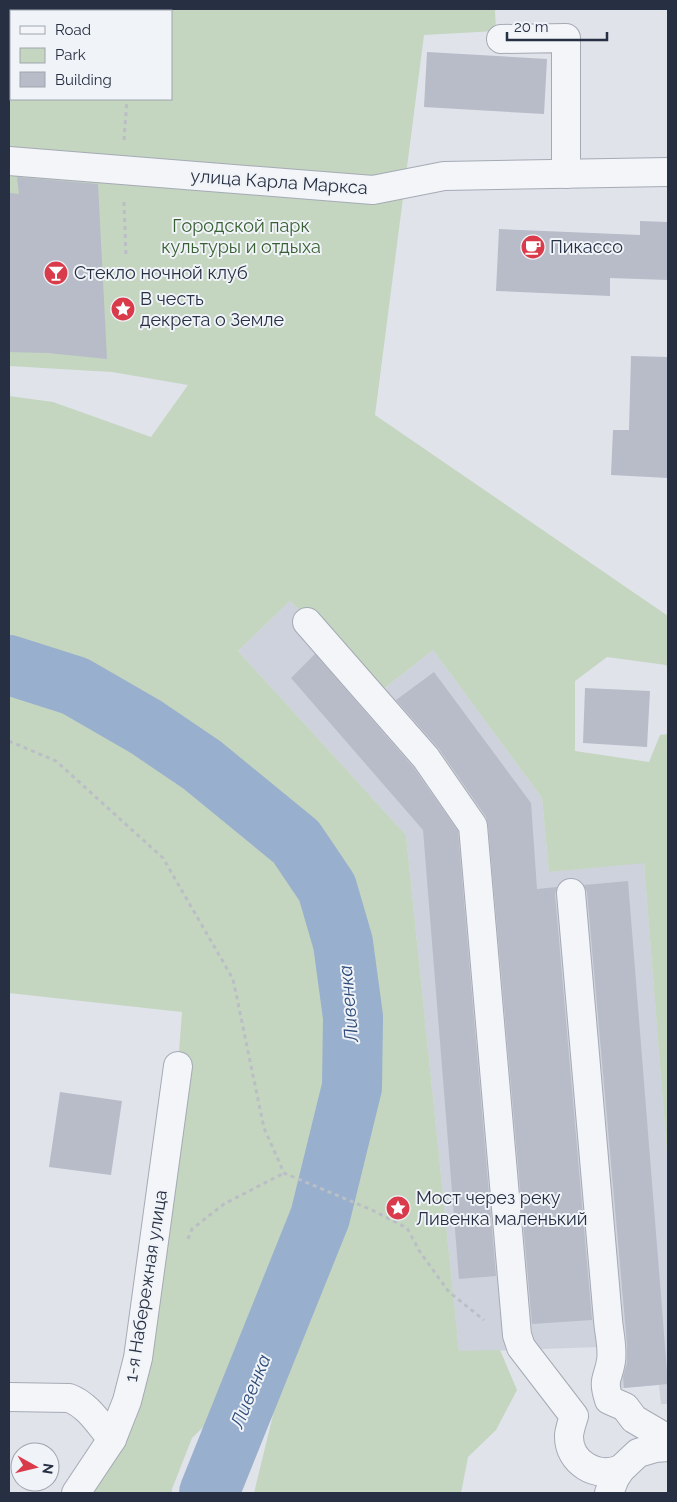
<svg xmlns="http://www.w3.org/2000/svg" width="677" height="1502" font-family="Raleway,sans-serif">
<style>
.built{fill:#ced2dc}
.green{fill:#c4d5c0;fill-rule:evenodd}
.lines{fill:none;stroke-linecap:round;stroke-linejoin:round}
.river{stroke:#98afcd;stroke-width:60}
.building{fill:#b7bcc8}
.minor-casing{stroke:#a5aab5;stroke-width:30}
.path{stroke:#babec5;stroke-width:3;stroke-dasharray:4 4;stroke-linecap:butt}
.minor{stroke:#f3f5f8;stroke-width:28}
.labels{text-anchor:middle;stroke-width:4;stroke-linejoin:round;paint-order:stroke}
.street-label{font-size:18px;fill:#273043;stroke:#f0f3f7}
.park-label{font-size:18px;fill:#396033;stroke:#f0f3f7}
.poi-label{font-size:18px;fill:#273043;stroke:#f0f3f7;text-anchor:start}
.water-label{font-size:19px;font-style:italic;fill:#2e4c7a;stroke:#f0f3f7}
</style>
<rect width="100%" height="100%" fill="#e0e3ea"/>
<path class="built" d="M290,601L381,691L433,650L542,798L549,872L644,862L668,1166V1404H661L659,1385L624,1388L602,1392L599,1347L459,1352L406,835L238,651Z"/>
<g class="green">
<path d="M9,9H495L496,31L424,35L375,415L668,616V669L666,665L607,657L575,681V751L649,762L660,735L668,734V1166L644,863L549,872L542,798L433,650L381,691L290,601L238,651L406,835L459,1351L500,1350L517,1390L496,1430L468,1457L461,1493H254L281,1382L352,1181L366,1105L374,1032L363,938L336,851L235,758L86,669L9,640V396L53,402L151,437L188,385L112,372L9,366ZM11,11H171V99H11Z"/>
<path d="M9,690L133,739L231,808L288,864L312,920L326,984L331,1063L320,1133L303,1164L299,1194L262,1301L244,1366L233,1398L192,1438L172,1489V1493H76L112,1439L178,1066L182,1012L9,993Z"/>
</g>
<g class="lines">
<path class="river" d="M9,665L75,686L146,727L202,765L296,842L327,888L343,943L353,1017L352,1087L320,1217L209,1493"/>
</g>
<g class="building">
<path d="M427,52L547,59L544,114L424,107Z"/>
<path d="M17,177L98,184L107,359L48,353L9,352V193L19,194Z"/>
<path d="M640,221L668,222V280L610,278V296L496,291L499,229L640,235Z"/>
<path d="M631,356L668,357V478L611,475L613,430H629Z"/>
<path d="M315,654L414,768L458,831L496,1276L459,1279L423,830L291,678Z"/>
<path d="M434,672L531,803L537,889L557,887L555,894L592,1320L532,1324L488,824L486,817L439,749L396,700Z"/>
<path d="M585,688L650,691L647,747L583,743Z"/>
<path d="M628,881L668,1384L624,1388L623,1377L627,1363V1344L587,892L584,885Z"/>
<path d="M60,1092L122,1101L111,1175L49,1167Z"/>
</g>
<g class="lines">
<defs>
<g id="minor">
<path d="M501,39L566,38V174"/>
<path d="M9,161L373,190L444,176L668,172"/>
<path d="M307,622L426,758L473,826L517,1335L521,1347L574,1416C572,1422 570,1428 569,1435C568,1463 597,1479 621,1469"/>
<path d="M571,893L608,1320C609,1333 613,1348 611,1361C608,1380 602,1378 609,1400L625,1407L634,1419L668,1439"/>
<path d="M9,1397L69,1398C88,1405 99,1424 112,1439"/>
<path d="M76,1493L112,1439L127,1401L138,1358L178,1066"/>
<path d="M609,1493L615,1478L621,1469L638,1453L655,1448L668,1447"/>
</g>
</defs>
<use href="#minor" class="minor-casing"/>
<g class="path">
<path d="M134,11V9"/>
<path d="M124,140L127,99"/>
<path d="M124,202L126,258"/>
<path d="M9,741L56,761L163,858L233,979L264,1128L284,1173L372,1210L407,1228L420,1252L449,1292L484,1320"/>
<path d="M188,1239L192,1229L224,1204L284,1173"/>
</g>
<use href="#minor" class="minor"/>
</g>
<defs>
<symbol id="cafe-disc" viewBox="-11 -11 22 22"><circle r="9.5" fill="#d93b4b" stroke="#f0f3f7"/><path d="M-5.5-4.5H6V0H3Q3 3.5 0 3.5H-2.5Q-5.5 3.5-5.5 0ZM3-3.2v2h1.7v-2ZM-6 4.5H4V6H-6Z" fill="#fff"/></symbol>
<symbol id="bar-disc" viewBox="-11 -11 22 22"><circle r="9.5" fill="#d93b4b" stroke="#f0f3f7"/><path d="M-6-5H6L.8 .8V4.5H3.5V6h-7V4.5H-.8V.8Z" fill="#fff"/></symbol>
<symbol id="sight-disc" viewBox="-11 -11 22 22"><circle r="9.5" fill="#d93b4b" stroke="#f0f3f7"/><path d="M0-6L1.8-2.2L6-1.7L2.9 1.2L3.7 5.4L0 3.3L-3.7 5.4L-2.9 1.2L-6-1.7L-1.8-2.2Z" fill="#fff"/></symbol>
</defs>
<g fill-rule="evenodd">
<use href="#cafe-disc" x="519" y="233" width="28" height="28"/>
<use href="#bar-disc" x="42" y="259" width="28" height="28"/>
<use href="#sight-disc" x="109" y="295" width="28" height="28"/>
<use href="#sight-disc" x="384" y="1194" width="28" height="28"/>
</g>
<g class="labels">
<g class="street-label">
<text transform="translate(279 182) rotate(4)" y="6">улица Карла Маркса</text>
<text transform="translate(146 1286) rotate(-81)" y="6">1-я Набережная улица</text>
</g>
<g class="park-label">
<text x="241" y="232">Городской парк<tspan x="241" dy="21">культуры и отдыха</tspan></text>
</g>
<g class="poi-label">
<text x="550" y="253">Пикассо</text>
<text x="74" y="279">Стекло ночной клуб</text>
<text x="140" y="305">В честь<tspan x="140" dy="21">декрета о Земле</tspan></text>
<text x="416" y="1204">Мост через реку<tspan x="416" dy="21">Ливенка маленький</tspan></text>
</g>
<g class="water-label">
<text transform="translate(348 1004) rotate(-95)" y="7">Ливенка</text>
<text transform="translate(250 1391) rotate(-68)" y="7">Ливенка</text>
</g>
</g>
<rect width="677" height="1502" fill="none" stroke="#273043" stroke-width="20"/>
<rect x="10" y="10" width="162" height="90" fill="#f0f3f7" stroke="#a0a5af"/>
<rect x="20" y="26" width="25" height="8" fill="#f3f5f8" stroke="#a0a5af"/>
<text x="55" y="35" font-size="15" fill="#273043">Road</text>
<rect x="20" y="48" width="25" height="15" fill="#c4d5c0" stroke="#a0a5af"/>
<text x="55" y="60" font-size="15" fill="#273043">Park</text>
<rect x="20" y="72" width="25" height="15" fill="#b7bcc8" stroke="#a0a5af"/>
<text x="55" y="85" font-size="15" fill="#273043">Building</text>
<g transform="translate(35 1467) rotate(98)"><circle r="24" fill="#f0f3f7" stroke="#a0a5af"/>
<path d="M0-4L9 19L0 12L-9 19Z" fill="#d93b4b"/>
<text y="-8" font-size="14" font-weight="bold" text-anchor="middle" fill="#273043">N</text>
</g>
<path d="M507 32v8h100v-8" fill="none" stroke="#273043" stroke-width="2.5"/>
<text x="514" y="32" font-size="15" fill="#273043" stroke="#f0f3f7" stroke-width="4" paint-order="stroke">20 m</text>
</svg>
